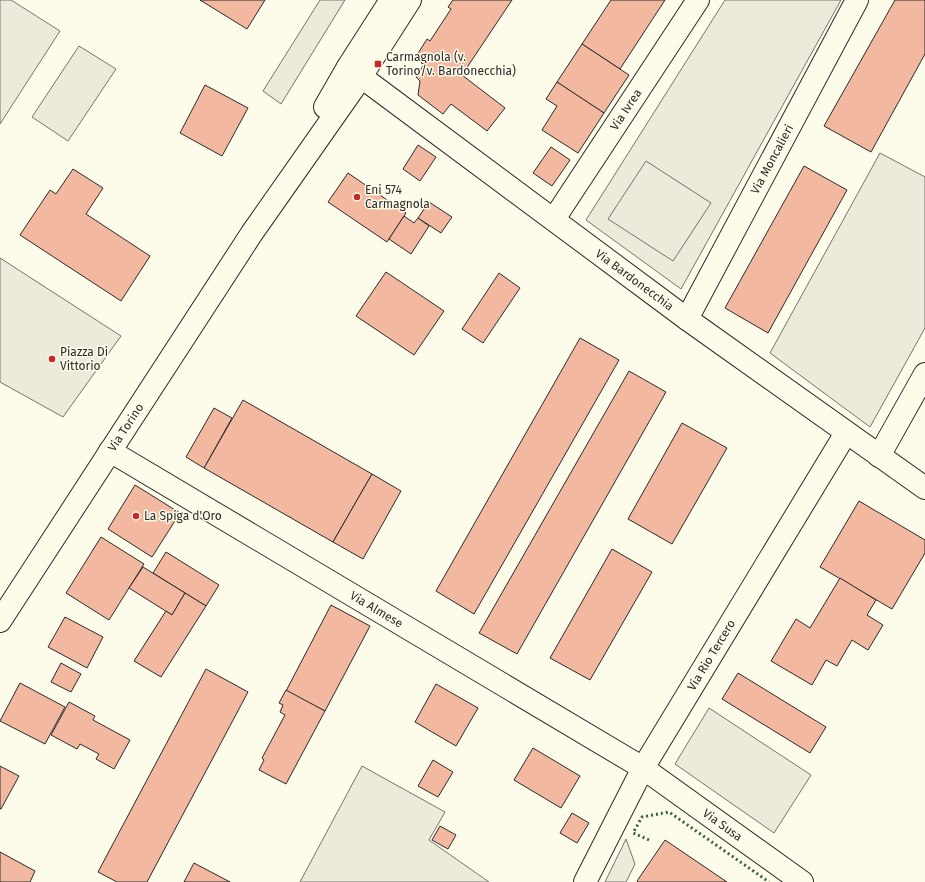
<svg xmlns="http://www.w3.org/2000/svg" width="925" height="882" font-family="'Fira Sans',sans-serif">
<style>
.green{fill:#ecebdb;stroke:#74746e}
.parking{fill:#eceadb;stroke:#74746e}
.building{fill:#f2b8a0;stroke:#2b2b2b}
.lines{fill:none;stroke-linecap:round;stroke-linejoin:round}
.minor-casing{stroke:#2b2b2b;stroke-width:24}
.major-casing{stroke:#2b2b2b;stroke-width:24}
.minor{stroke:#fdfbea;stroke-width:22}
.major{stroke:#fdfbea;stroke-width:22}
.hedge{stroke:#34623c;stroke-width:3;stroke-dasharray:2 3;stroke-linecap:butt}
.poi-dot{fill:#c62828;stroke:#fdfbea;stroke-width:1.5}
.labels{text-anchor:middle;stroke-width:3;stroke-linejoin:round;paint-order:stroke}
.poi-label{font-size:12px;fill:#2b2b2b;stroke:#fdfbea;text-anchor:start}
.street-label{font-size:12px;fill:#2b2b2b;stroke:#fdfbea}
</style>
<rect width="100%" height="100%" fill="#fdfbea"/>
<g class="green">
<path d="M0,0H11L60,31L0,124Z"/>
<path d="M725,0H841L681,289L586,220Z"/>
<path d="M79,46L116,69L68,141L32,117Z"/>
<path d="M880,153L925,177V328L870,427L770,353Z"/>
<path d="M709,708L811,775L774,833L675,764Z"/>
<path d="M362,766L445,812L429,840L489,882H300Z"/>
</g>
<g class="parking">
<path d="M320,0H345L281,104L263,91Z"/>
<path d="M646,161L711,203L673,261L608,219Z"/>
<path d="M0,258L121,336L63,417L0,382Z"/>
<path d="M626,839L635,864L626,882H605Z"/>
</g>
<g class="building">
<path d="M200,0H265L247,29Z"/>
<path d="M453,0H512L462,75L505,108L487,131L451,104L443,114L418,95L420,81L416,77L426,61L417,55L427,39L430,41L451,9L448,7Z"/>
<path d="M611,0H665L620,69L582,44Z"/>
<path d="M895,0H925V54L871,152L824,126Z"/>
<path d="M582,44L629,75L604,113L557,82Z"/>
<path d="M557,82L604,113L578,153L542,130L557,106L546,99Z"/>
<path d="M205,85L248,108L222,156L180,133Z"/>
<path d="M418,145L436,157L420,181L403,169Z"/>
<path d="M551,147L570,160L552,186L533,173Z"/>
<path d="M804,166L847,190L768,333L725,308Z"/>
<path d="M73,169L103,188L86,214L150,256L121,301L20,235L50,190L56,194Z"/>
<path d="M348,173L406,213L387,242L328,202Z"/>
<path d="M429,202L452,217L441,233L418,218Z"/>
<path d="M404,216L414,223L418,218L429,226L411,254L389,239Z"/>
<path d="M386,272L444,311L414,355L356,316Z"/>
<path d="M499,273L520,288L483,343L462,329Z"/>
<path d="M580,338L619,360L474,614L436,591Z"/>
<path d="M629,371L666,392L517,654L479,633Z"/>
<path d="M243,400L372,474L333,542L204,468Z"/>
<path d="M214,408L232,418L204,468L186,457Z"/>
<path d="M682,423L727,448L672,544L628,519Z"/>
<path d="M372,474L401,491L363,559L333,542Z"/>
<path d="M135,485L180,513L152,557L108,529Z"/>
<path d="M859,501L925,540V553L892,609L820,567Z"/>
<path d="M101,537L144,564L109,620L66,593Z"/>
<path d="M612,549L652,572L590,680L550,658Z"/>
<path d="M166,552L219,585L206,606L153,573Z"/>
<path d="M143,567L185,593L172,615L129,588Z"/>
<path d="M840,578L876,600L867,615L883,625L868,650L852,640L837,666L826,660L812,685L771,661L796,619L810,628Z"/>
<path d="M185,593L206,606L161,677L134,661L166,611L172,615Z"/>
<path d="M331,605L370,626L325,711L286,691Z"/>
<path d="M65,617L103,637L87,668L48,647Z"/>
<path d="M61,663L81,674L71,692L51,682Z"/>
<path d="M206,669L248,692L147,882H117L98,872Z"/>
<path d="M738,673L826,727L810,753L722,699Z"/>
<path d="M20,683L65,707L45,744L0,721Z"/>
<path d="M436,684L478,708L456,746L415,722Z"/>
<path d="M286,690L325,711L286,784L259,770L264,760L262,758L285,715L280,712L283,705L279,703Z"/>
<path d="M69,702L95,716L93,720L130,740L114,769L96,759L99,754L80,744L77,749L51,735Z"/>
<path d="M533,748L580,776L561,808L514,780Z"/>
<path d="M433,760L453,772L438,797L418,786Z"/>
<path d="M0,766L19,776L1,809H0Z"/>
<path d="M572,813L589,823L577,843L560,833Z"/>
<path d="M440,826L456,835L448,849L432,840Z"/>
<path d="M665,840L727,882H638L637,881Z"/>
<path d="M0,852L35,871L30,882H0Z"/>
<path d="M194,863L230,882H184Z"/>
</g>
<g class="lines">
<defs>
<g id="minor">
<path id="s1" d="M348,67L687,319L925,488"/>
<path id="s2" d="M554,219L698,0"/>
<path id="s3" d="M687,319L857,0"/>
<path id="s4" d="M110,451L643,768L802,882"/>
<path d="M879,456L925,374"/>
<path id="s5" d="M585,882L643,768L846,433"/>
</g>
<g id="major">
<path d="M325,107L348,67L391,0"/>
<path id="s6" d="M0,621L252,233L353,89L410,0"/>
</g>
</defs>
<use href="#minor" class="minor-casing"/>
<use href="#major" class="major-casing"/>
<use href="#minor" class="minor"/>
<use href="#major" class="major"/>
<path class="hedge" d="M649,840L633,833L642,817L669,812L769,882"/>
</g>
<g class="poi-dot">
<rect x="374" y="60" width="8" height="8" rx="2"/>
<circle cx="357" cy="197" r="4"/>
<circle cx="52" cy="359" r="4"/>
<circle cx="136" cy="516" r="4"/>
</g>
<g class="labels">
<g class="poi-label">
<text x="386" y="61">Carmagnola (v.<tspan x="386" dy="14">Torino/v. Bardonecchia)</tspan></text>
<text x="365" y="194">Eni 574<tspan x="365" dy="14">Carmagnola</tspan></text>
<text x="60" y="356">Piazza Di<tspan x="60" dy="14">Vittorio</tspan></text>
<text x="144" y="520">La Spiga d'Oro</text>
</g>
<g class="street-label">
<text dy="4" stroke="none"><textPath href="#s2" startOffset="131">Via Ivrea</textPath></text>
<text dy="4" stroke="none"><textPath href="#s3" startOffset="181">Via Moncalieri</textPath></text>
<text dy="4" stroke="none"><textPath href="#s1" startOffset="357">Via Bardonecchia</textPath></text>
<text dy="4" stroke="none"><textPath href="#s6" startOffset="231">Via Torino</textPath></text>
<text dy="4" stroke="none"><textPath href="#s4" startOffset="310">Via Almese</textPath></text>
<text dy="4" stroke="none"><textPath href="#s5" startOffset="260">Via Rio Tercero</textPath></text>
<text dy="4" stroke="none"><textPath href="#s4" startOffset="718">Via Susa</textPath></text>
</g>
</g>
</svg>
